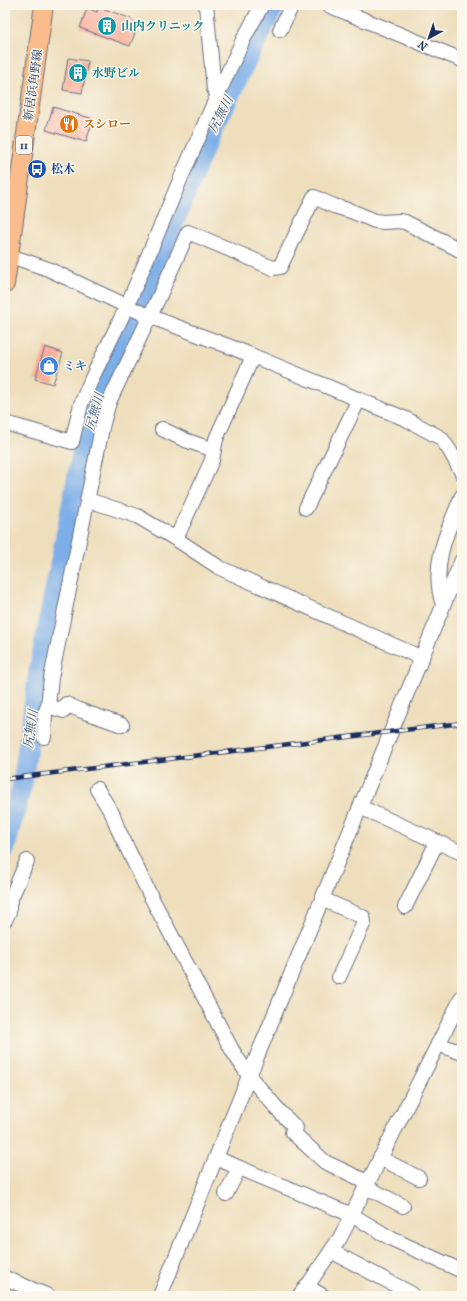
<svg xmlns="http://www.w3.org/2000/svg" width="467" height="1301" font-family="'IM FELL French Canon','Noto Serif JP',serif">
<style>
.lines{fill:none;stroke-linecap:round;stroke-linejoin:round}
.river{stroke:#7daee8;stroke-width:20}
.building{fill:#fbad9b}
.minor-casing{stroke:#656c7f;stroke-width:16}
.major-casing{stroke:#656c7f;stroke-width:20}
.minor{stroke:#fff;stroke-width:14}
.major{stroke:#f9bc8a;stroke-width:18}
.rail-casing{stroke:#1b2f5e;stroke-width:4.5}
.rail{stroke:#fbf7ec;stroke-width:3;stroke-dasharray:9;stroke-linecap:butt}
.labels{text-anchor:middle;stroke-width:3;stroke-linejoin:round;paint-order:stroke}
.shield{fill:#fbf7ec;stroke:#5e6b89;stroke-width:1}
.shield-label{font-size:11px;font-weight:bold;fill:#1b2f5e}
.culture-label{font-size:12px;font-weight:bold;fill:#0d838f;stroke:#fbf7ec;text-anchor:start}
.street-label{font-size:12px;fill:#1b2f5e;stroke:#fbf7ec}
.food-label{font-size:12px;font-weight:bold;fill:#c56008;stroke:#fbf7ec;text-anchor:start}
.transit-label{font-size:12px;font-weight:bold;fill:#164399;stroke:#fbf7ec;text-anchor:start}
.shop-label{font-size:12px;font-weight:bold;fill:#366cbe;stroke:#fbf7ec;text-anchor:start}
.water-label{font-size:13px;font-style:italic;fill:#385587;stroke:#fbf7ec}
</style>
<rect width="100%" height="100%" fill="#fbf7ec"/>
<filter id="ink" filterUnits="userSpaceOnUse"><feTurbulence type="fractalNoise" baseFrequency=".025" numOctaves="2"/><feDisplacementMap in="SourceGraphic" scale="8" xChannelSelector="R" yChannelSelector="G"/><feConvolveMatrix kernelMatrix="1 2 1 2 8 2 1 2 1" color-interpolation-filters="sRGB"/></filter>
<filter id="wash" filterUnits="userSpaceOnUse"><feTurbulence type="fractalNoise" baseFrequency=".012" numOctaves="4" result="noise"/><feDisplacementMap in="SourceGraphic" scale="16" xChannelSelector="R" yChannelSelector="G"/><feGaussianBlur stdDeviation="0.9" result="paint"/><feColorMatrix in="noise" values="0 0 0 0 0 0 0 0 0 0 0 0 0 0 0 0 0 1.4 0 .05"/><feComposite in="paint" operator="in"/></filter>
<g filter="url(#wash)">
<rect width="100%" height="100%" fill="#eedebc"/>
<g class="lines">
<path class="river" d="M5,849L22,786L39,669L82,452L94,405L150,282L205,146L262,29L275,5"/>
</g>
<g id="blocks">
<g class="building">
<path d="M99,7L132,19L135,23L132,32L135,33L130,46L80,28L87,8L97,12Z"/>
<path d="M68,58L88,61L82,93L63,90Z"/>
<path d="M53,107L93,119L86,142L46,130Z"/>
<path d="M45,347L63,353L53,384L35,379Z"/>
</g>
</g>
</g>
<g filter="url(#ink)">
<use href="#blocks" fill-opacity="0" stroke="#656c7f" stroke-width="1"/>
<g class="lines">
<defs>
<g id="minor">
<path d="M206,5L214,89L218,94"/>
<path d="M328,5L462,60"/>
<path d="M280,30L292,5"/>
<path d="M5,254L48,269L146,315L236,349L406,419L441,438L450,451L462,473"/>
<path d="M5,423L72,442L81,404L92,378L127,306L183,173L218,94L243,40L262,5"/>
<path d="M162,429L185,440L214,450"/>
<path d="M88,500L137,516L176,539L220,568L422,658"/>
<path d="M306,508L359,399"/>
<path d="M176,539L212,460L216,439L253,356"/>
<path d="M443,605C430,566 447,531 462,496"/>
<path d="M122,725L82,711L66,704L64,711L48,706L51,678L103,423L109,402L159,297L188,232L273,268L280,267L314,197L334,206L351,211L375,221L383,222L399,221L405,222L462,251"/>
<path d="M44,737L45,713L48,706"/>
<path d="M97,789L113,815L117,827L149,893L232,1050L249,1076L282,1114L296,1128L292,1132L325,1162L361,1179L367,1184"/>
<path d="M360,807L462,853"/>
<path d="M322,899L363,917L364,922L339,977"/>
<path d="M405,907L437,842"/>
<path d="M5,920L9,912V903L27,861"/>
<path d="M438,1044L462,1053"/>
<path d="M216,1158L352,1215L392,1239L462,1271"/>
<path d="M380,1158L419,1178"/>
<path d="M366,1187L403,1206"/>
<path d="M226,1194L239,1168"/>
<path d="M331,1251L412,1294L411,1296"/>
<path d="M5,1278L48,1296"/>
<path d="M306,1286L323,1296"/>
<path d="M160,1296L249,1076L462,560"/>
<path d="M299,1296L310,1282L340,1238L462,997"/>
</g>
<path id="major" d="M5,284L44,5"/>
</defs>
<use href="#minor" class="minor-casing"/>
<use href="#major" class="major-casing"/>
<use href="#minor" class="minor"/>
<use href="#major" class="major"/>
<defs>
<path id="rail" d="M5,779L462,723"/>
</defs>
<use href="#rail" class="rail-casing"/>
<use href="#rail" class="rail"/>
</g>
</g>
<defs>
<symbol id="building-disc" viewBox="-11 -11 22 22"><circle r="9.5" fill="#0f9aa8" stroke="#fbf7ec"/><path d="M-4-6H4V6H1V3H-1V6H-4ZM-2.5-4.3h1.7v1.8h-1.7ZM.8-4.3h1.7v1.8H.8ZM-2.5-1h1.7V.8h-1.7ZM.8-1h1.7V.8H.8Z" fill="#fff"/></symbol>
<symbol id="restaurant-disc" viewBox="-11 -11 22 22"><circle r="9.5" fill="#e8710a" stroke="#fbf7ec"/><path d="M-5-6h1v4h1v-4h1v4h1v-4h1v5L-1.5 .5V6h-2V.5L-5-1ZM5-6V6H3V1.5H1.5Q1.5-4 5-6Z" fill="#fff"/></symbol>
<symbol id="bus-disc" viewBox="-11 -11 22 22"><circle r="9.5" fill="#1a4fb4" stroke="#fbf7ec"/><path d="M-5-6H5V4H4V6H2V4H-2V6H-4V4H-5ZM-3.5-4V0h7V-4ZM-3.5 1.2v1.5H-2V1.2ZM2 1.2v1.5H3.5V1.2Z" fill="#fff"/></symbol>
<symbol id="shop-disc" viewBox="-11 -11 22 22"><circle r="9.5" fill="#3f7fe0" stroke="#fbf7ec"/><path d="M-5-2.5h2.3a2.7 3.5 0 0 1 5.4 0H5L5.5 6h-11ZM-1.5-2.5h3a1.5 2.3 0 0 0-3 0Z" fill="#fff"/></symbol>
</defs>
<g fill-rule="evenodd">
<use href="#building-disc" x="96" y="15" width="22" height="22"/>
<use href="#building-disc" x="67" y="62" width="22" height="22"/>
<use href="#restaurant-disc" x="58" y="113" width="22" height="22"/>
<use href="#bus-disc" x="26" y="158" width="22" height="22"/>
<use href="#shop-disc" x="38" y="355" width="22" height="22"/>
</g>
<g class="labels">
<rect class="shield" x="16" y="136" width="16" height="18" rx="3"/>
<g class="shield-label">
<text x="24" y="149">11</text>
</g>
<g class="culture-label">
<text x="121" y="30">山内クリニック</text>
<text x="92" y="77">水野ビル</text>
</g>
<g class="street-label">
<text transform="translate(33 85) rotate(-82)" y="4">新居浜角野線</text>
</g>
<g class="food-label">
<text x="83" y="128">スシロー</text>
</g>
<g class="transit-label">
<text x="51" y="173">松木</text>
</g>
<g class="shop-label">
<text x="63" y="370">ミキ</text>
</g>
<g class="water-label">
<text transform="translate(220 114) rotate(-63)" y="5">尻無川</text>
<text transform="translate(94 412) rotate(-74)" y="5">尻無川</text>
<text transform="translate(30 729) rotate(-82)" y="5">尻無川</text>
</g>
</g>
<rect width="467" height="1301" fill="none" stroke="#fbf7ec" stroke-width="20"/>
<g transform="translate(429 38) rotate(220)" stroke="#fbf7ec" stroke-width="3" paint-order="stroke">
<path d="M0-3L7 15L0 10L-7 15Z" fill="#1b2f5e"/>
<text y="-6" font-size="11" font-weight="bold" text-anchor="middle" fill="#1b2f5e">N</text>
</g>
</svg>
